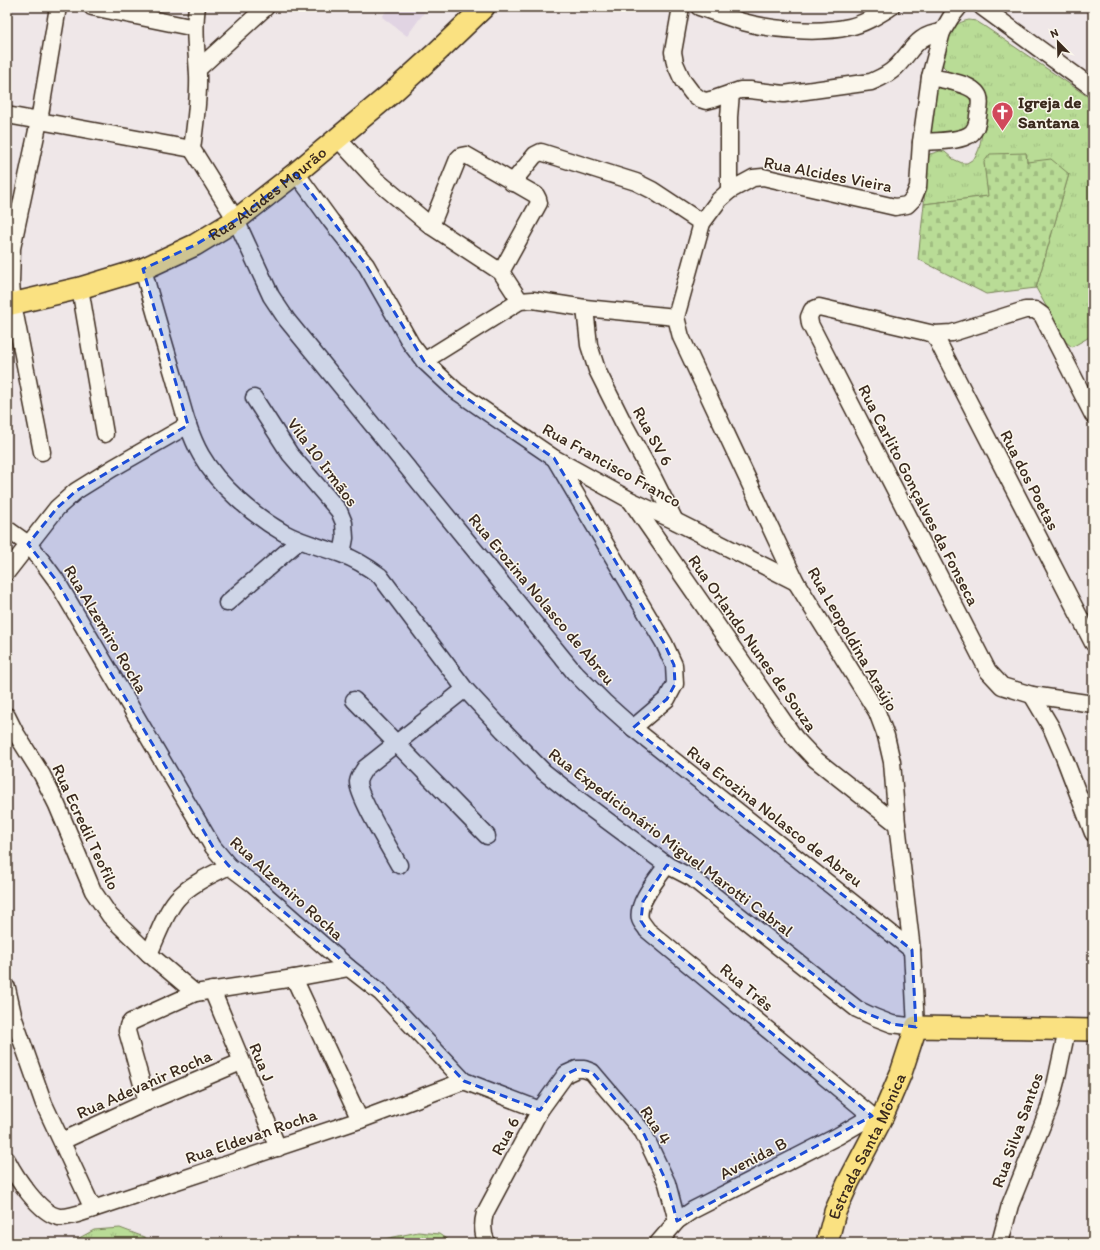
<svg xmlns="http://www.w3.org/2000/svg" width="1100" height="1250" font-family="Itim,sans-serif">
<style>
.built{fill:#e1d4e3}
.grass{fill:url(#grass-tufts);stroke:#7a835a}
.cemetery{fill:url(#cemetery-stones);stroke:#7a835a}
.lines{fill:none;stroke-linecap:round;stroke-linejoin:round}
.minor-casing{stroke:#3b2a1e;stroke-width:19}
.major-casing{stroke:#3b2a1e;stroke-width:24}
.minor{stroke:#fbf7ec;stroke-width:16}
.major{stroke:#fae181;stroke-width:21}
.marked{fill:#1d4ed8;fill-opacity:0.2;stroke:#1d4ed8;stroke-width:3;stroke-dasharray:8 5;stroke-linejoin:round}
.labels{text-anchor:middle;stroke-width:3;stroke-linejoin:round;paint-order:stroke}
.poi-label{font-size:17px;font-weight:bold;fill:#3b2a1e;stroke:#fbf7ec;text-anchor:start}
.street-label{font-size:17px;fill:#3b2a1e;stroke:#fbf7ec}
</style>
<defs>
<pattern id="grass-tufts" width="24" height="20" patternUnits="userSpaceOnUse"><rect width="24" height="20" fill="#b9dc96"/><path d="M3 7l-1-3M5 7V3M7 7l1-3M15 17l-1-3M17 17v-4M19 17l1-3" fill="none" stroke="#a0bd81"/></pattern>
<pattern id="cemetery-stones" width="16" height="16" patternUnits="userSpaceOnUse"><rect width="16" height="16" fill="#b9dc96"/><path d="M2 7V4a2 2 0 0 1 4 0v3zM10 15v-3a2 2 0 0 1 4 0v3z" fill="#a0bd81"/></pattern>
</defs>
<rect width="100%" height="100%" fill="#efe7e8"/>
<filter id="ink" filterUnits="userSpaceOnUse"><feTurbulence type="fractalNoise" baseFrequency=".025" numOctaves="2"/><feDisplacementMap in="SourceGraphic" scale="8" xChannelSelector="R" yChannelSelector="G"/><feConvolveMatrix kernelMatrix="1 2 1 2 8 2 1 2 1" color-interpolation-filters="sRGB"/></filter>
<g filter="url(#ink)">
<path class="built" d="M389,7H428L407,36L382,17Z"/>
<g class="grass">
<path d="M969,20L976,21L984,26L1093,100V335L1072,347L1066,342L1036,288L1069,174L1027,162L1026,153L984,163L989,196L924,204L926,158L930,154L940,151L945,152L953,159L962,163H967L975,158L979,149L989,98L984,90L977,83L968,78L949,72L943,66L939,59C946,41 947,24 969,20Z"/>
<path d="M935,86C947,88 974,89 974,107C974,114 970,122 968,129L928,137Z"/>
<path d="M120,1228L144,1237L154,1243H70L94,1230Z"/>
<path d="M418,1232L439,1234L452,1243H365Z"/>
</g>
<path class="cemetery" d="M1026,153L1027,162L1051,159L1069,174L1036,288L986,294L918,259L924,204L988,196L984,162L990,154Z"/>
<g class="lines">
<defs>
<g id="minor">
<path d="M92,7L195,28"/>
<path d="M197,7C193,30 197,52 198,75C199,100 195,125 192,149L236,220L271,296L287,320L574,672L604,702L633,728L912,950"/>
<path d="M681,7L673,52L675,63L683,81L692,93L700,99L706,101L714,99L740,90H750L784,94L871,82C880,78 888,75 895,68C913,51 915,35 942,32"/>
<path d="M699,7C713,12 728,17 743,22C773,30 818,34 849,27C864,24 878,15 891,7"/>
<path d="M982,7L1093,88"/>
<path d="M198,69L266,7"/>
<path d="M7,115L192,149"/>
<path d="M338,139L375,179L431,226L501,272L520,301"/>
<path d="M921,142C936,141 954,142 967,136C975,133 978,123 978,116C979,110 981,103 979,97C974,83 943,80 930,77"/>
<path d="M296,173L331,221L366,265L411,344L424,361L456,391L554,458L630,500L675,521L796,582"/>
<path d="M512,183L535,155L541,152L636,182L652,190L702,223"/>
<path d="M729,191V117L731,93"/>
<path d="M431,226L458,159L461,156L466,155L536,195L538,199L539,203L501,272"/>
<path d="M143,269C153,306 164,343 175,380C182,405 188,432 201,455C218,485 254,516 284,533C302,543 321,547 341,554C355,559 368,567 380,576L465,689L504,731L544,772L582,802L667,865L692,878L857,1009L874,1017L892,1024L916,1027L912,950L897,824L892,762L886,736L877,712L796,582L681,337L676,317"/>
<path d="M80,288L105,434"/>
<path d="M585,308L589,345L597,370L623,422L652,475L675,521"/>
<path d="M934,334L1093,643"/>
<path d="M424,361L520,301L533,300L585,308L676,317L702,223L719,200L729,191L753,178L763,177L895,207L907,205L913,199L918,187L921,142L930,77L942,32L951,17L959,7"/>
<path d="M254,398L290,454L339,511L344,523L345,538L342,554"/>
<path d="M1093,415L1042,315L1035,310H1025L952,333L934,334L819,307L812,310L809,317L810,324L988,671L1002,686L1032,695L1093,704"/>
<path d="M42,452L13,304L11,283L12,248L39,121L58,7"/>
<path d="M555,459L664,643L674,665L675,684L667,699L633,728"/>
<path d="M631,501L795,738L815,759L897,824"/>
<path d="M7,529L28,544L42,561L56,580L213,847L229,866L253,884L349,968L381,993L464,1081L540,1110"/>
<path d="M7,572L57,508L76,491L113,468L188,425"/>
<path d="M227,603L299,541"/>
<path d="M1032,695L1051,727L1064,757L1093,833"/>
<path d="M354,700L487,836"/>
<path d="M7,716L15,732L42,775L57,805L93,891L110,916L149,954L195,993"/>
<path d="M399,865C391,850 358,797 358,782C359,776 362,773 365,768L465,689"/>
<path d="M667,865C658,878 636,903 640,919C641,923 645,926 647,930L872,1116L881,1120"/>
<path d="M149,954C157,937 165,913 177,899C190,884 211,875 229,866"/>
<path d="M294,978L360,1120"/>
<path d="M7,988L14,1019L44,1104L93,1209"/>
<path d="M212,990L278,1148"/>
<path d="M147,1102L127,1031L128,1026L131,1022L195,993L294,978L349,968"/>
<path d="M62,1141L147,1102L241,1062"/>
<path d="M7,1160C15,1176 40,1214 59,1217C70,1218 83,1212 93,1209L360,1120L464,1081"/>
<path d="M487,1243C482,1233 482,1224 485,1213L540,1110L566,1074L577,1069H584L592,1072L643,1132L667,1183L677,1221"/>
<path d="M658,1243L677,1221L693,1210L838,1136L872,1116"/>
<path d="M1000,1243L1010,1205L1049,1108L1056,1081L1067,1030"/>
</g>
<g id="major">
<path id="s1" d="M7,305L80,288L143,269L195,245L236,220L296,173L394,91L436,53L484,7"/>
<path id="s2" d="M827,1243L835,1212L848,1183L881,1120L901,1073L916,1027L1093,1030"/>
</g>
</defs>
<use href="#minor" class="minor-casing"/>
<use href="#major" class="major-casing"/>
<use href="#minor" class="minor"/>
<use href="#major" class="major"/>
</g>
</g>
<path class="marked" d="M296,173L366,265L424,361L456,391L554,458L664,643L674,665L675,684L667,699L633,728L912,950L916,1027L892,1024L857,1009L692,878L667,865L643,901L641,921L647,930L872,1116L677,1221L667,1183L643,1132L592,1072L577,1069L566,1074L540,1110L464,1081L381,993L229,866L213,847L56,580L28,544L57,508L76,491L188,425L143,269L195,245L236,220Z"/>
<defs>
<symbol id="church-pin" viewBox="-11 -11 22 30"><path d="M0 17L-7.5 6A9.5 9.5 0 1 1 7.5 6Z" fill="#d1495b" stroke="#fbf7ec"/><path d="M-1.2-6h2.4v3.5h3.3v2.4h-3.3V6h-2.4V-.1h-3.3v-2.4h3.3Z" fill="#fff"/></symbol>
</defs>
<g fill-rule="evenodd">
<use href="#church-pin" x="990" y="100" width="25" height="34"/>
</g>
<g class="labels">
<g class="poi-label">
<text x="1018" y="108">Igreja de<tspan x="1018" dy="20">Santana</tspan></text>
</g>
<g class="street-label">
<text transform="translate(828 174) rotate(11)" y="6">Rua Alcides Vieira</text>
<text dy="6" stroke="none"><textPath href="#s1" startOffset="287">Rua Alcides Mourão</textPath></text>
<text transform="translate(653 436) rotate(61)" y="6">Rua SV 6</text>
<text transform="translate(323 462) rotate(53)" y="6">Vila 10 Irmãos</text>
<text transform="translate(612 465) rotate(29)" y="6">Rua Francisco Franco</text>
<text transform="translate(1030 480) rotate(63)" y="6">Rua dos Poetas</text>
<text transform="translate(919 495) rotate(63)" y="6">Rua Carlito Gonçalves da Fonseca</text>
<text transform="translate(542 599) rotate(50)" y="6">Rua Erozina Nolasco de Abreu</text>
<text transform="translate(106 629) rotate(59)" y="6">Rua Alzemiro Rocha</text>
<text transform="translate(853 639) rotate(60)" y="6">Rua Leopoldina Araújo</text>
<text transform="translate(753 643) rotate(55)" y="6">Rua Orlando Nunes de Souza</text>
<text transform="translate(775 816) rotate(38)" y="6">Rua Erozina Nolasco de Abreu</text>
<text transform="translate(86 827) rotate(65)" y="6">Rua Ecredil Teofilo</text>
<text transform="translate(671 842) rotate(37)" y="6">Rua Expedicionário Miguel Marotti Cabral</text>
<text transform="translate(287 888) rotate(42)" y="6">Rua Alzemiro Rocha</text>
<text transform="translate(747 987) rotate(40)" y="6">Rua Três</text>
<text transform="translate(262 1062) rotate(67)" y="6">Rua J</text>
<text transform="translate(144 1084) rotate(-24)" y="6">Rua Adevanir Rocha</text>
<text transform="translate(656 1125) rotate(57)" y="6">Rua 4</text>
<text transform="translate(1017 1130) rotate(-70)" y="6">Rua Silva Santos</text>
<text transform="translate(251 1136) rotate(-19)" y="6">Rua Eldevan Rocha</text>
<text transform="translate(505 1136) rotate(-62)" y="6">Rua 6</text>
<text dy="6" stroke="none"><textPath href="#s2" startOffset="105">Estrada Santa Mônica</textPath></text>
<text transform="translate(753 1158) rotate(-27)" y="6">Avenida B</text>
</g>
</g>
<rect width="1100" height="1250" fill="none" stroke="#fbf7ec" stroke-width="24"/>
<rect x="12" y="12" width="1076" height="1226" fill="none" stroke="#3b2a1e" stroke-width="1.5" filter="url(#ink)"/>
<g transform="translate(1058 42) rotate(337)" stroke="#fbf7ec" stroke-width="3" paint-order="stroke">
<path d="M0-3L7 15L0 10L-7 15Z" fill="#3b2a1e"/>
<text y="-6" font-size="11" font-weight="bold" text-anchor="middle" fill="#3b2a1e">N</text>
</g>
</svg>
